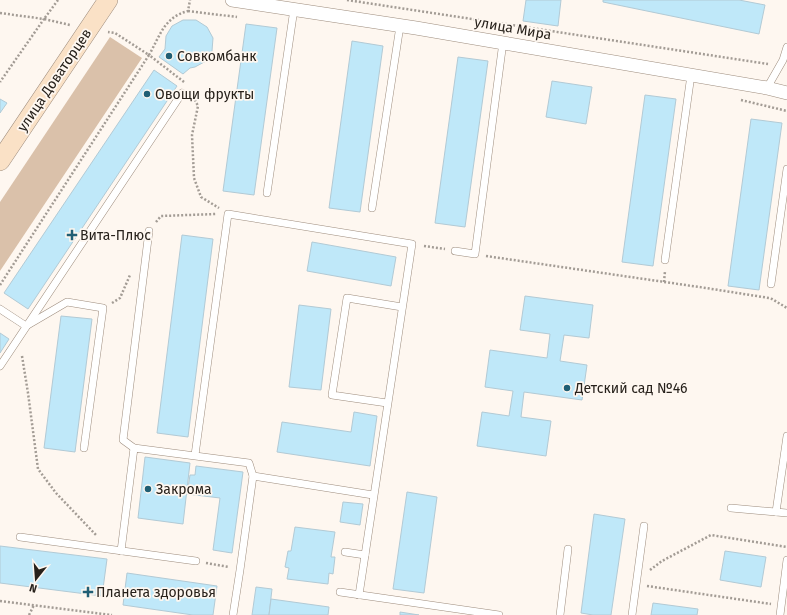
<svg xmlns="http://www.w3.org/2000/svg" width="787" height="615" font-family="'Fira Sans',sans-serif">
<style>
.green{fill:#dac1aa}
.building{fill:#bfe8f9;stroke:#b2cad5}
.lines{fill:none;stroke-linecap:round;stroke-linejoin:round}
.lane-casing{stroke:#9d8c7d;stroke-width:8}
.street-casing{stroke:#9d8c7d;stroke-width:14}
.secondary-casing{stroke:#9d8c7d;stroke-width:20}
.path{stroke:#a39c95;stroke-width:2.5;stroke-dasharray:2 2;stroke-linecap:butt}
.lane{stroke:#fff;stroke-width:7}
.street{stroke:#fff;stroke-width:13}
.secondary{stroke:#fae1c6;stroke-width:19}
.poi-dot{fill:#205e74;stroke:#fef7f0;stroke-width:1.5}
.labels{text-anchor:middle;stroke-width:3.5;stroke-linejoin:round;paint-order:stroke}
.street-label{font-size:14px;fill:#27211b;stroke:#fef7f0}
.poi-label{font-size:14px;fill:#27211b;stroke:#fef7f0;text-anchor:start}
</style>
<rect width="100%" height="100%" fill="#fef7f0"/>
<path class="green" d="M110,37L142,58L0,271V202Z"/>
<g class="building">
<path d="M526,0H561L558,26L523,21Z"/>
<path d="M603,0H739L765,5L759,34L603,2Z"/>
<path d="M183,20H196L207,27L213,38L212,51L206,61L195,67L190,68L183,74L159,57L165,49L166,36L172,26Z"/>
<path d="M246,24L277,28L254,195L223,191Z"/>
<path d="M352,41L383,46L360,212L329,208Z"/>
<path d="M458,57L488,61L465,227L435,223Z"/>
<path d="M154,70L177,86L28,309L4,293Z"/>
<path d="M552,81L592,87L586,124L546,117Z"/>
<path d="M645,95L676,99L653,266L622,262Z"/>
<path d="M0,99L7,103L0,113Z"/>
<path d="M751,119L782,123L759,290L728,286Z"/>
<path d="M182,235L213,239L188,437L157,433Z"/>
<path d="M312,242L396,257L391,286L307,271Z"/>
<path d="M525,296L593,305L589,338L564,335L560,361L587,365L582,400L524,392L521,417L551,421L546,456L477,446L482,412L509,416L513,391L485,387L490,350L547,358L550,334L520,330Z"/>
<path d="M299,305L331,309L321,390L289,387Z"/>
<path d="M61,316L92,319L75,452L44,448Z"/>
<path d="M0,333L9,339L0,353Z"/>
<path d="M354,412L377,416L370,466L277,452L282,422L351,432Z"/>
<path d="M145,457L190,463L183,524L138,518Z"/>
<path d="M196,466L243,472L232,553L213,550L220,498L187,494L190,475H195Z"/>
<path d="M407,492L437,497L424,593L393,589Z"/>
<path d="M343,502L363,504L360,525L340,522Z"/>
<path d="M594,514L625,519L611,615H593L581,613Z"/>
<path d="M295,527L335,532L331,557H335L333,574L329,573L328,584L287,579L289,568L285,567L288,551H291Z"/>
<path d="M0,546L107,559L102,596L0,583Z"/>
<path d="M725,551L766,557L761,587L720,580Z"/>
<path d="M127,573L217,586L213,615H193L123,605Z"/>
<path d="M256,587L272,589L269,615H252Z"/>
<path d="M271,599L329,607L328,615H269Z"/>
<path d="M653,603L698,609L697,615H651Z"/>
<path d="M400,612L419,615H400Z"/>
</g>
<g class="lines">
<defs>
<g id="lane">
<path d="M767,88L783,60L787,47"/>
<path d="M267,193L294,9"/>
<path d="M372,208L400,26"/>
<path d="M455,251L475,254L503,42"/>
<path d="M665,260L691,75"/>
<path d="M771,284L787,169"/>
<path d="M0,309L26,326L67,302L103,308L84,448"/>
<path d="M0,366L182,93"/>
<path d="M387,403L332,395L347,298L402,307"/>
<path d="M134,448L123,440L149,231"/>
<path d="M195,455L228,214L412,244L359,595"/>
<path d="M253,476L373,495"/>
<path d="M731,508L787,513"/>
<path d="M776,512L787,436"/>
<path d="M20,537L196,561"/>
<path d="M121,551L134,448L249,463L253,476L240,570L233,615"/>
<path d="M345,552L365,555"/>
<path d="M340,592L499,615"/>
<path d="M560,615L568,549"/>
<path d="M632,615L644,526"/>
<path d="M780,615L787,560"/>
</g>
<path id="street" d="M232,0L416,28L767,88L787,93"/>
<path id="secondary" d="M0,161L108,0"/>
</defs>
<use href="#lane" class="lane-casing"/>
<use href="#street" class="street-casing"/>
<use href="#secondary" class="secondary-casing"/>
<g class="path">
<path d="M58,0L44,19L70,25"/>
<path d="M347,0L768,64"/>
<path d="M188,11L237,17"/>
<path d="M0,13L44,19L0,82"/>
<path d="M184,82L149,55C160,36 164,17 188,11L190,0"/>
<path d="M193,96L198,106L192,135L194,178L201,197L219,208"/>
<path d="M741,100L787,111"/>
<path d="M156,222L161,216L216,214"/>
<path d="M424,246L445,249"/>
<path d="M486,256L706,288L769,298L772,299L787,308"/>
<path d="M664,282L665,271"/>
<path d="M0,285L149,55L115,33L108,32"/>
<path d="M112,303L120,298L130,275"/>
<path d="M22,356L28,393L38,469L56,493L96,535"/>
<path d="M206,563L229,567"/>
<path d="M650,570L662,561L711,535L787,547"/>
<path d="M647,586L771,604"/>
<path d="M0,601L112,615"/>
<path d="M29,615L34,605"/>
</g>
<use href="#lane" class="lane"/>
<use href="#street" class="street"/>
<use href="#secondary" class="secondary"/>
</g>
<g class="poi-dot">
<circle cx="169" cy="56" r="4"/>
<circle cx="147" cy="94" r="4"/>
<path d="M70 229h4v4h4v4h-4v4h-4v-4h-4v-4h4z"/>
<circle cx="567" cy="388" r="4"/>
<circle cx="148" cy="489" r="4"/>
<path d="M86 586h4v4h4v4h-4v4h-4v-4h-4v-4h4z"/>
</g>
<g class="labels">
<g class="street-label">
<text transform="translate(513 28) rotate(10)" y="5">улица Мира</text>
<text transform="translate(54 80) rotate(-56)" y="5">улица Доваторцев</text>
</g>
<g class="poi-label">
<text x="177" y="61">Совкомбанк</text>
<text x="155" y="99">Овощи фрукты</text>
<text x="80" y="240">Вита-Плюс</text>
<text x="575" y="393">Детский сад №46</text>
<text x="156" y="494">Закрома</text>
<text x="96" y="597">Планета здоровья</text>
</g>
</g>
<g transform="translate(36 579) rotate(197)" stroke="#fef7f0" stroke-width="3" paint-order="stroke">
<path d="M0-3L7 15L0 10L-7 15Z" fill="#27211b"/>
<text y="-6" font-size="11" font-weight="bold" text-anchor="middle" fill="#27211b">N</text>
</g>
</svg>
